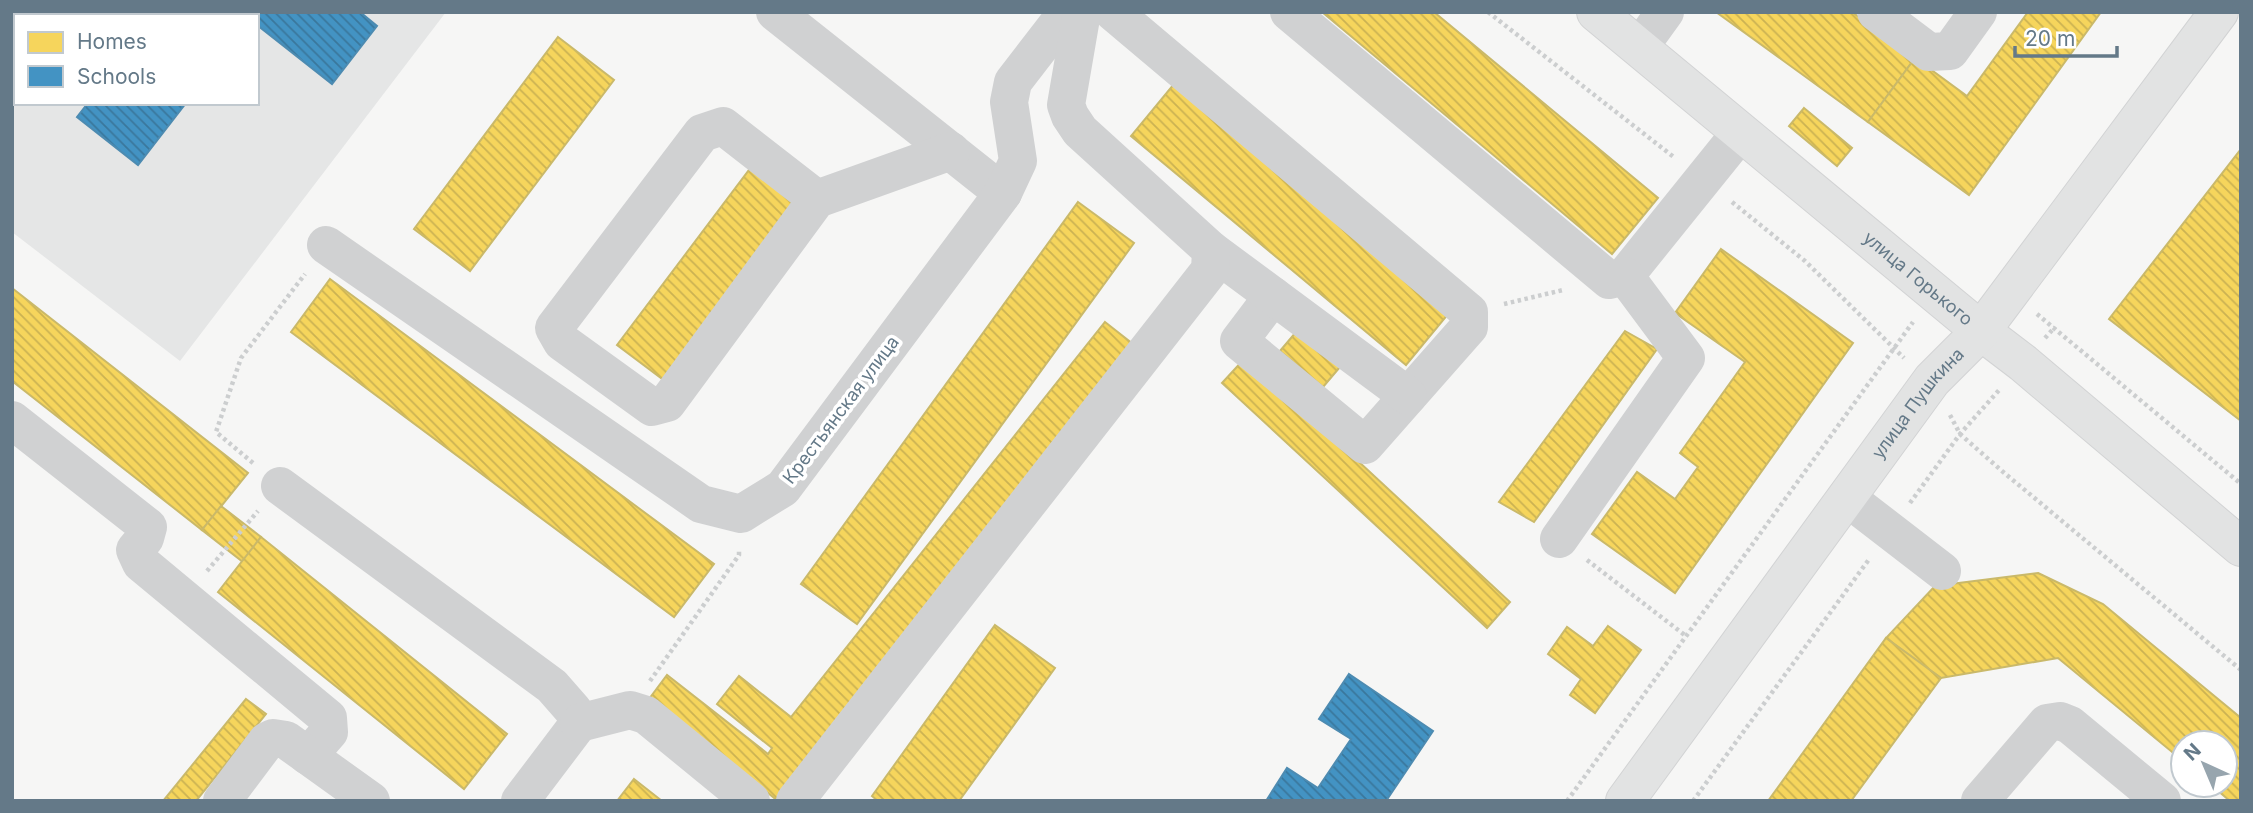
<svg xmlns="http://www.w3.org/2000/svg" width="2253" height="813" font-family="Inter,sans-serif">
<style>
.built{fill:#e5e6e6;fill-rule:evenodd}
.homes{fill:url(#homes-back-hatch);stroke:#cab969;stroke-width:2}
.schools{fill:url(#schools-back-hatch);stroke:#4d8bb1;stroke-width:2}
.lines{fill:none;stroke-linecap:round;stroke-linejoin:round}
.major-casing{stroke:#d2d3d4;stroke-width:40}
.path{stroke:#cccecf;stroke-width:4.5;stroke-dasharray:3.5 3.5;stroke-linecap:butt}
.minor{stroke:#d0d1d2;stroke-width:38}
.major{stroke:#e2e3e3;stroke-width:38}
.labels{text-anchor:middle;stroke-width:7;stroke-linejoin:round;paint-order:stroke}
.street-label{font-size:18px;fill:#647988;stroke:#fff}
</style>
<defs>
<pattern id="homes-back-hatch" width="6" height="6" patternUnits="userSpaceOnUse" patternTransform="scale(1.75)"><rect width="6" height="6" fill="#f6d55c"/><path d="M-1 5l2 2M0 0l6 6M5-1l2 2" fill="none" stroke="#cbb252"/></pattern>
<pattern id="schools-back-hatch" width="6" height="6" patternUnits="userSpaceOnUse" patternTransform="scale(1.75)"><rect width="6" height="6" fill="#4393c3"/><path d="M-1 5l2 2M0 0l6 6M5-1l2 2" fill="none" stroke="#3a779c"/></pattern>
</defs>
<rect width="100%" height="100%" fill="#f6f6f5"/>
<path class="built" d="M12,12H446L180,361L12,232ZM16,16H257V103H16Z"/>
<g class="homes">
<path d="M1322,12H1434L1658,198L1612,254Z"/>
<path d="M1716,12H1852L1915,58L1868,122Z"/>
<path d="M2028,12H2101L1969,195L1868,122L1915,58L1967,96Z"/>
<path d="M558,37L614,80L470,271L414,229Z"/>
<path d="M1179,78L1454,307L1406,365L1131,136Z"/>
<path d="M1804,108L1852,148L1837,166L1789,126Z"/>
<path d="M2241,149V421L2109,319Z"/>
<path d="M755,162L803,198L665,381L617,345Z"/>
<path d="M1078,202L1134,243L857,624L801,584Z"/>
<path d="M1721,249L1853,343L1675,593L1592,534L1637,472L1675,499L1698,467L1680,453L1745,362L1675,313Z"/>
<path d="M330,279L714,564L674,617L291,332Z"/>
<path d="M12,288L248,473L202,530L12,381Z"/>
<path d="M1105,322L1138,348L778,801L649,699L667,675L768,754L772,748L717,704L739,676L791,717Z"/>
<path d="M1302,325L1345,361L1323,387L1280,351Z"/>
<path d="M1625,331L1657,349L1534,522L1499,502Z"/>
<path d="M1246,357L1510,602L1487,628L1222,383Z"/>
<path d="M221,506L261,537L243,562L202,530Z"/>
<path d="M261,537L507,734L464,789L218,592Z"/>
<path d="M2038,573L2103,604L2241,718V801H2230L2211,785H2225V743H2183V761L2058,658L1941,678L1886,638L1935,586Z"/>
<path d="M995,625L1055,668L959,801H878L872,796Z"/>
<path d="M1608,626L1641,650L1595,713L1570,695L1581,679L1548,654L1567,627L1593,646Z"/>
<path d="M1886,638L1941,678L1851,801H1768Z"/>
<path d="M246,699L266,714L196,801H163Z"/>
<path d="M634,779L662,801H617Z"/>
</g>
<g class="schools">
<path d="M43,12H360L377,26L332,84L257,25V16H47Z"/>
<path d="M88,103H186L138,165L77,117Z"/>
<path d="M1349,674L1433,731L1386,801H1266L1287,768L1318,788L1351,739L1319,719Z"/>
</g>
<g class="lines">
<defs>
<g id="major">
<path id="s1" d="M1596,12L1981,331L2023,363L2241,547"/>
<path id="s2" d="M1625,801L1932,380L1981,331L2219,12"/>
</g>
</defs>
<use href="#major" class="major-casing"/>
<g class="path">
<path d="M1488,12L1675,158"/>
<path d="M1732,202L1805,261L1904,358"/>
<path d="M1504,304L1563,290"/>
<path d="M2037,314L2241,484"/>
<path d="M2045,338L2055,327"/>
<path d="M1950,415L1960,434L2002,471L2241,670"/>
<path d="M253,463L216,432L241,358L305,274"/>
<path d="M1910,503L1960,434L2000,389"/>
<path d="M1587,560L1686,636"/>
<path d="M207,571L258,511"/>
<path d="M650,681L739,555V550"/>
<path d="M1567,801L1913,322"/>
<path d="M1693,801L1870,558"/>
</g>
<g class="minor">
<path d="M775,12L1003,193"/>
<path d="M1113,12L1469,312V327L1365,445L1239,341L1273,296"/>
<path d="M1289,12L1609,280L1625,276L1741,132"/>
<path d="M1876,12L1929,52L1950,51L1978,12"/>
<path d="M1639,48L1665,12"/>
<path d="M817,199L723,126L702,133L554,328L562,342L652,407L667,403L817,199L951,151"/>
<path d="M326,245L701,504L741,514L783,488L1003,193L1018,161L1009,102L1013,82L1067,12"/>
<path d="M1211,250L1408,396"/>
<path d="M12,420L148,527L145,538L135,550L141,563L328,718L329,732L308,756"/>
<path d="M280,486L552,686L573,710L579,723L520,801"/>
<path d="M1846,497L1942,571"/>
<path d="M1559,539L1686,358L1625,276"/>
<path d="M579,723L630,710L646,715L751,801"/>
<path d="M222,801L267,741L273,738L286,740L371,801"/>
<path d="M795,801L1210,270L1211,250L1080,131L1070,116L1066,105L1082,12"/>
<path d="M1980,801L2047,723L2060,721L2070,725L2162,801"/>
</g>
<use href="#major" class="major"/>
</g>
<g class="labels">
<g class="street-label">
<text dy="6" stroke="none"><textPath href="#s1" startOffset="418">улица Горького</textPath></text>
<text dy="6" stroke="none"><textPath href="#s2" startOffset="494">улица Пушкина</textPath></text>
<text transform="translate(841 410) rotate(-53)" y="6">Крестьянская улица</text>
</g>
</g>
<rect width="2253" height="813" fill="none" stroke="#647988" stroke-width="28"/>
<rect x="14" y="14" width="245" height="91" fill="#ffffff" stroke="#c1c9cf" stroke-width="2"/>
<rect x="28" y="32" width="35" height="21" fill="#f6d55c" stroke="#c1c9cf" stroke-width="2"/>
<text x="77" y="49" font-size="21" fill="#647988">Homes</text>
<rect x="28" y="66" width="35" height="21" fill="#4393c3" stroke="#c1c9cf" stroke-width="2"/>
<text x="77" y="84" font-size="21" fill="#647988">Schools</text>
<g transform="translate(2204 764) rotate(316)"><circle r="33" fill="#ffffff" stroke="#c1c9cf" stroke-width="2"/>
<path d="M0-5L12 26L0 18L-12 26Z" fill="#97a5ae"/>
<text y="-10" font-size="19" font-weight="bold" text-anchor="middle" fill="#647988">N</text>
</g>
<path d="M2015 46v10h102v-10" fill="none" stroke="#647988" stroke-width="3.5"/>
<text x="2025" y="46" font-size="21" fill="#647988" stroke="#ffffff" stroke-width="5" paint-order="stroke">20 m</text>
</svg>
